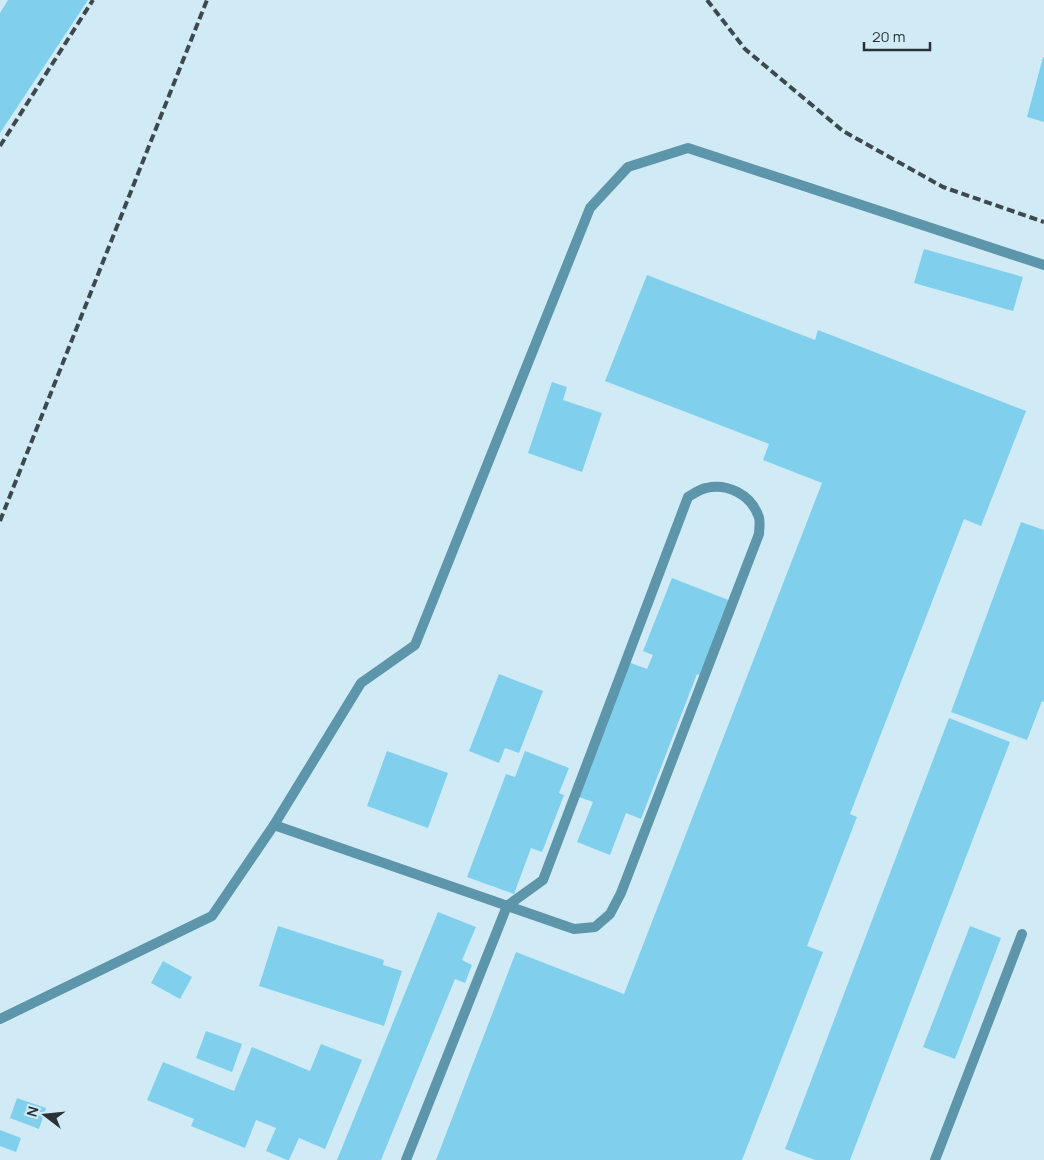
<svg xmlns="http://www.w3.org/2000/svg" width="1044" height="1160" font-family="Manrope,sans-serif">
<style>
.building{fill:#80cfec}
.lines{fill:none;stroke-linecap:round;stroke-linejoin:round}
.lane{stroke:#5d95aa;stroke-width:10}
.street{stroke:#5d95aa;stroke-width:10}
.rail{stroke:#3d494e;stroke-width:4;stroke-dasharray:8 4;stroke-linecap:butt}
</style>
<rect width="100%" height="100%" fill="#d0ebf6"/>
<g class="building">
<path d="M8,0H88L0,133V13Z"/>
<path d="M1043,57H1044V122L1027,117Z"/>
<path d="M924,249L1023,277L1013,311L914,283Z"/>
<path d="M647,275L815,340L818,330L1026,411L981,526L964,519L850,814L857,817L807,946L823,952L742,1160H436L516,952L624,994L822,483L763,460L769,444L605,381Z"/>
<path d="M552,382L567,387L563,400L602,413L582,472L528,453Z"/>
<path d="M1021,522L1044,530V702L1042,701L1027,740L951,712Z"/>
<path d="M672,578L731,601L702,676L697,674L641,819L626,813L610,855L577,842L593,802L576,796L628,662L647,669L653,655L643,651Z"/>
<path d="M499,674L543,691L519,753L505,748L499,763L469,751Z"/>
<path d="M949,718L1010,742L850,1160H815L785,1149Z"/>
<path d="M387,751L448,773L428,828L367,806Z"/>
<path d="M525,751L569,768L559,793L564,795L542,852L531,848L514,894L467,877L506,774L515,777Z"/>
<path d="M438,912L476,927L462,960L472,965L465,983L455,979L381,1160H337Z"/>
<path d="M278,926L384,960L383,965L402,971L384,1026L259,986Z"/>
<path d="M970,926L1001,938L955,1059L923,1047Z"/>
<path d="M163,961L192,977L180,999L151,983Z"/>
<path d="M206,1031L242,1044L232,1072L196,1058Z"/>
<path d="M321,1044L362,1060L325,1149L299,1138L289,1160H287L266,1151L276,1128L256,1120L245,1148L191,1126L194,1119L147,1100L163,1062L234,1091L252,1047L310,1071Z"/>
<path d="M17,1098L46,1108L39,1129L10,1118Z"/>
<path d="M0,1130L21,1138L16,1152L0,1146Z"/>
</g>
<g class="lines">
<g class="lane">
<path d="M274,825L574,929L595,927L610,914L621,893L759,534C759,529 761,520 758,515C750,494 727,483 706,488C700,489 693,494 688,497L543,880L507,906L406,1160"/>
<path d="M935,1160L1022,934"/>
</g>
<path class="street" d="M0,1019L212,916L274,825L361,683L415,645L590,208L628,167L688,148L1044,265"/>
<g class="rail">
<path d="M707,0L745,49L843,131L943,187L1044,222"/>
<path d="M0,146L93,0"/>
<path d="M0,521L207,0"/>
</g>
</g>
<g transform="translate(45 1115) rotate(286)" stroke="#d0ebf6" stroke-width="4" paint-order="stroke">
<path d="M0-4L9 19L0 12L-9 19Z" fill="#293337"/>
<text y="-8" font-size="14" font-weight="bold" text-anchor="middle" fill="#293337">N</text>
</g>
<path d="M864 42v8h66v-8" fill="none" stroke="#293337" stroke-width="2.5"/>
<text x="872" y="42" font-size="15" fill="#293337" stroke="#d0ebf6" stroke-width="4" paint-order="stroke">20 m</text>
</svg>
